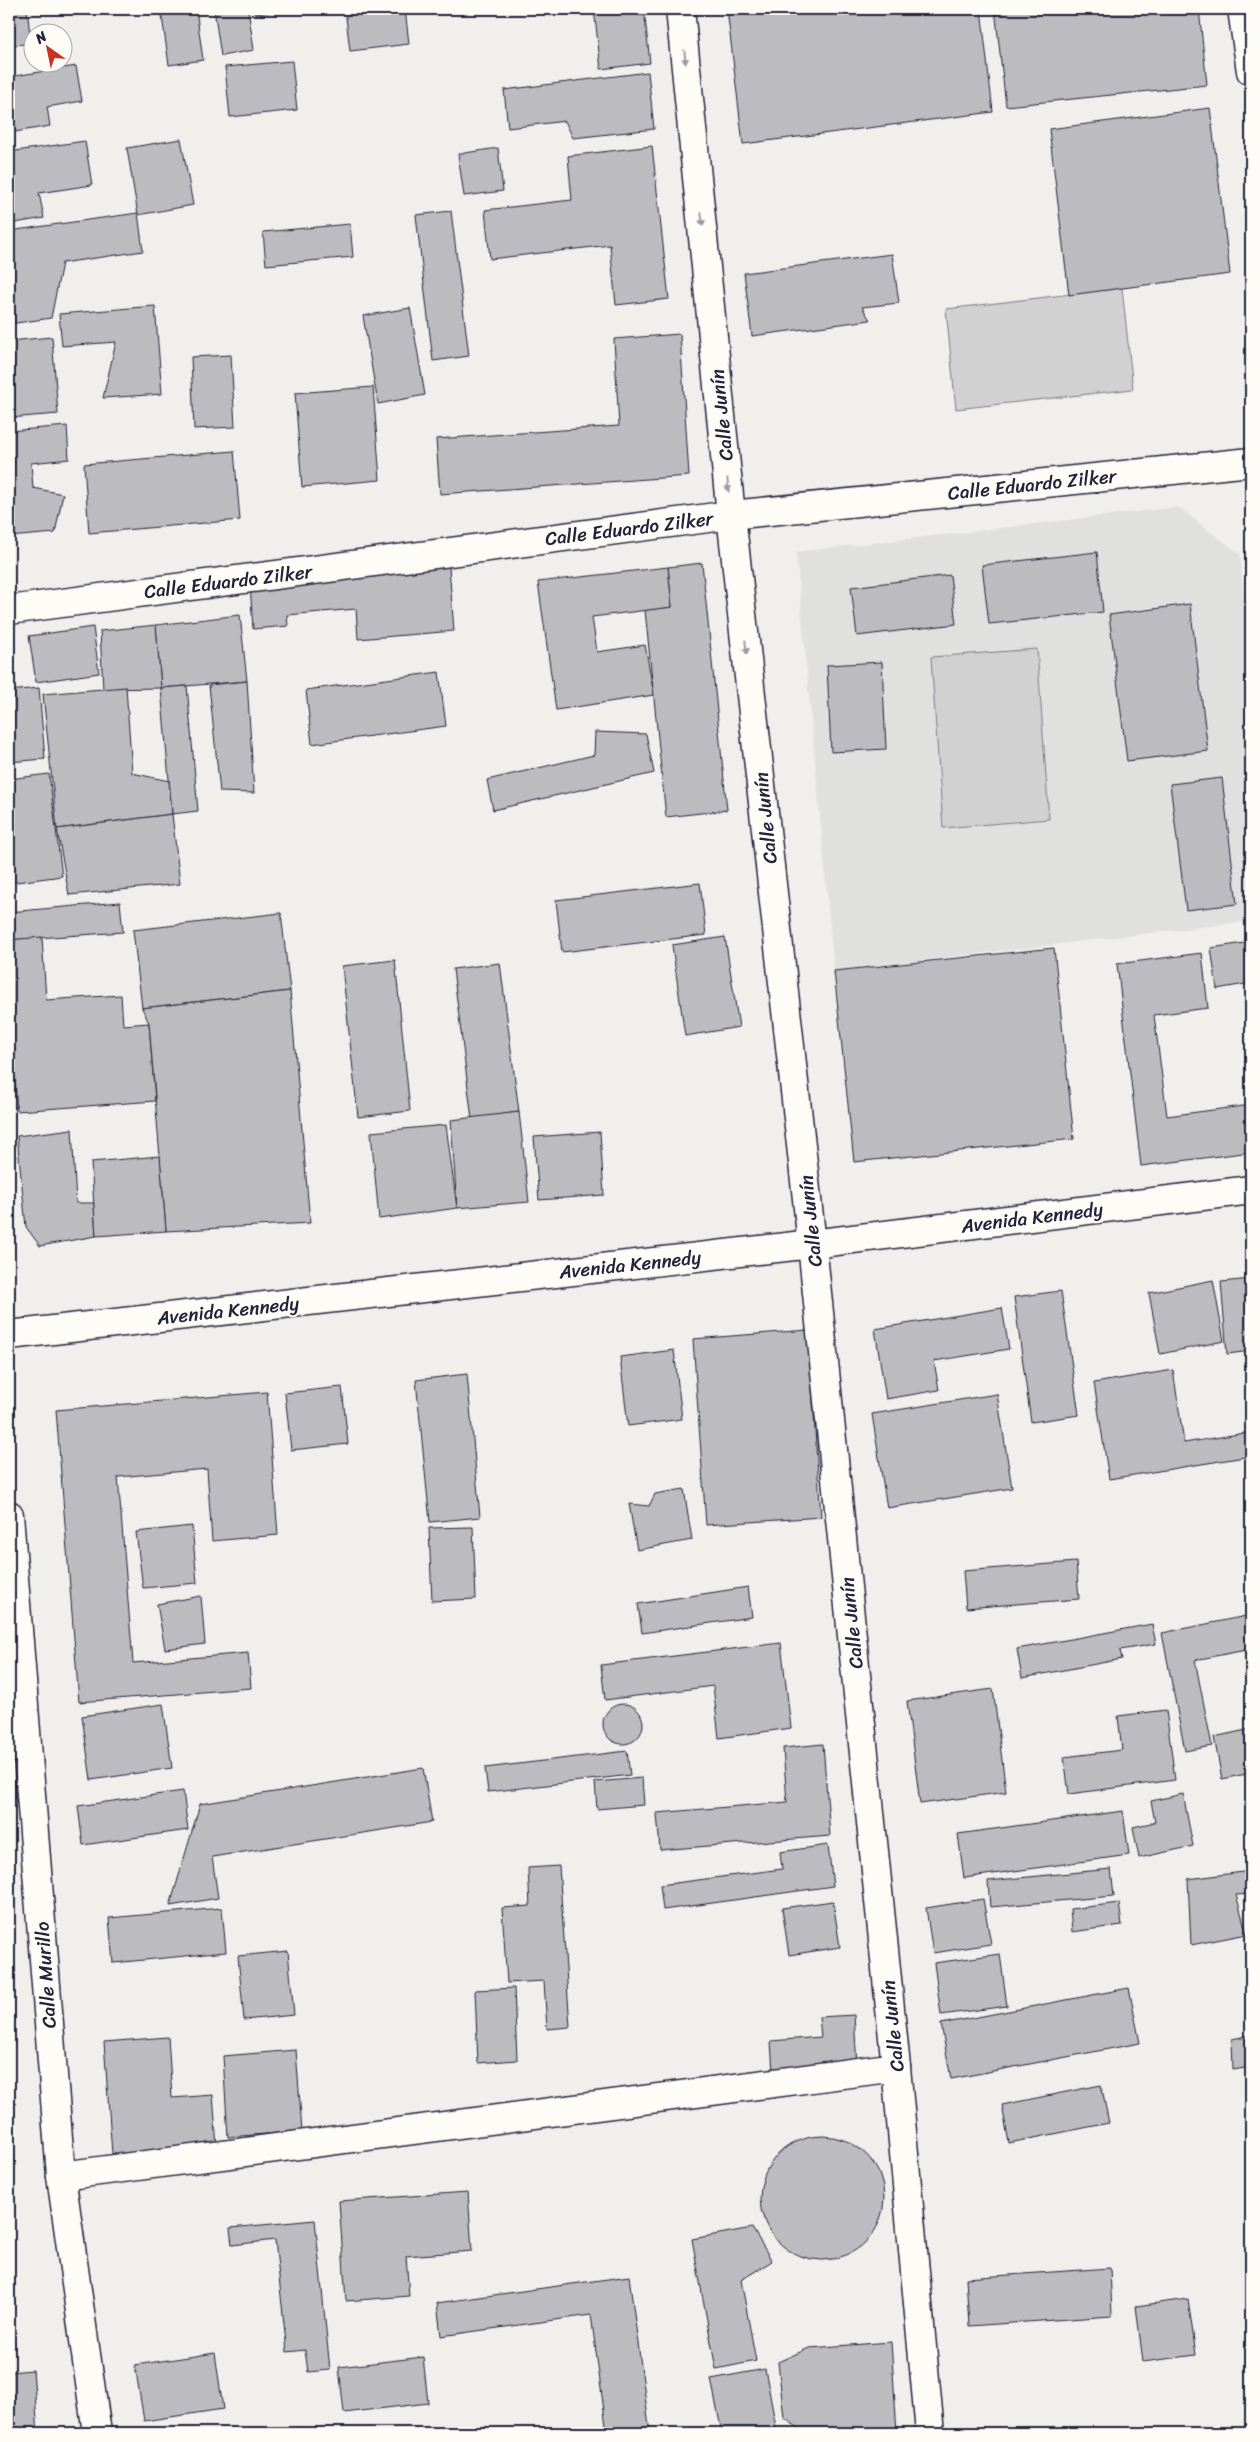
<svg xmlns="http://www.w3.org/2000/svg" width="1260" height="2442" font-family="Sriracha,sans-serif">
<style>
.built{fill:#e0e0df}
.green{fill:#d2d1d1;stroke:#7a7a86}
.building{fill:#bcbcc0;stroke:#22223b}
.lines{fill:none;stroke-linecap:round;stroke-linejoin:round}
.street-casing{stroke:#22223b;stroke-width:31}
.secondary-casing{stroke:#22223b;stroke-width:31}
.street{stroke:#fdfcf7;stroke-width:28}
.secondary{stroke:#fdfcf7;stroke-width:28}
.oneway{fill:#9a9aa2}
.labels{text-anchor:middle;stroke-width:4.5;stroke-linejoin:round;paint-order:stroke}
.street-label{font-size:19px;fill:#22223b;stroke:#fdfcf7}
</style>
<rect width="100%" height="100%" fill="#f0efec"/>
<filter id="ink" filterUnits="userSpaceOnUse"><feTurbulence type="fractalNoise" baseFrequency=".02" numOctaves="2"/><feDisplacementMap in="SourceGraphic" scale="10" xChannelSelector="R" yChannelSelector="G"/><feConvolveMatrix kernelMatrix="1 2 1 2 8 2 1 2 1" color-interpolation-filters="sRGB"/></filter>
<g filter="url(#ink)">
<path class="built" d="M1178,507L1240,554L1251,683V921L834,971L796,552Z"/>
<g class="green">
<path d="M1122,288L1133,389L956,409L946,309Z"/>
<path d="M1037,649L1049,819L943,828L931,657Z"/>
</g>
<g class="building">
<path d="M9,9H27L31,43L9,46Z"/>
<path d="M161,9H196L203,60L169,65Z"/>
<path d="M214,9H248L254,50L221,56Z"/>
<path d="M254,9H295L255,14Z"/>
<path d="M345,9H405L409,44L350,51Z"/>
<path d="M594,9H644L650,63L601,69Z"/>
<path d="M727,9H981L993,112L743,144Z"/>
<path d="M995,9H1199L1207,85L1006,106Z"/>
<path d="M292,61L297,110L230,117L225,67Z"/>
<path d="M76,66L82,101L47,107L50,126L9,133V77Z"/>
<path d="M648,72L654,129L573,138L565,121L508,128L504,90Z"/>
<path d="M1210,108L1230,274L1069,295L1049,129Z"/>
<path d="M181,139L193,205L138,215L127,148Z"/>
<path d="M85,141L92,185L39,193L44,218L9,224V152Z"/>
<path d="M652,146L669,299L616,305L610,245L490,259L485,210L572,200L568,156Z"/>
<path d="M498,148L503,191L464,196L458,154Z"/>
<path d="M451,211L469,356L433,361L416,215Z"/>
<path d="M138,213L143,251L62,263L51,318L9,324V231Z"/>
<path d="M350,224L353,257L266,265L263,232Z"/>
<path d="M892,254L899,303L862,307L870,320L752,336L744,273Z"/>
<path d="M155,306L162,394L103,398L116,342L62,346L59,314Z"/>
<path d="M410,308L425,395L378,404L363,316Z"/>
<path d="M680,334L689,476L440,494L436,439L619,426L614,339Z"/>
<path d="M52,337L58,414L9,418V341Z"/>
<path d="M231,355L235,427L194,429L191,357Z"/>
<path d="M373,387L380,480L302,487L295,393Z"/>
<path d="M67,426L69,459L31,463L33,488L63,494L55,533L9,537V431Z"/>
<path d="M234,451L240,520L89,533L84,464Z"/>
<path d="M1097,552L1103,612L989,624L982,565Z"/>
<path d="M702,563L727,810L666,817L645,610L672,607L668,567Z"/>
<path d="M449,567L454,631L358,639L356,609L287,615L288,626L253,629L250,584Z"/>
<path d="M668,567L672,607L592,617L597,652L645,645L654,695L556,710L538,582Z"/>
<path d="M950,575L956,624L857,636L851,587Z"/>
<path d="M1190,604L1208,751L1127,761L1109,615Z"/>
<path d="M240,615L247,681L161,688L156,625Z"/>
<path d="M156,625L161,688L103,689L100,631Z"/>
<path d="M93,627L99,673L36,682L29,636Z"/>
<path d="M882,662L886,749L831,752L827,665Z"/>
<path d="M439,672L446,726L312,744L306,690Z"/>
<path d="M247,681L254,793L220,792L209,685Z"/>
<path d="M187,686L198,811L172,814L161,688Z"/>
<path d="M126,687L132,773L169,781L172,814L57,829L43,694Z"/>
<path d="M39,688L45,759L9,762V691Z"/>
<path d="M595,732L646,734L654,773L493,810L487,780L594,755Z"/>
<path d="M49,774L62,876L9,883V779Z"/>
<path d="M1222,778L1237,904L1186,910L1170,784Z"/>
<path d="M172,814L180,884L69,895L57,829Z"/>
<path d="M700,883L706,935L562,952L556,900Z"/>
<path d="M120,902L123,932L9,940V912Z"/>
<path d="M281,913L290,991L142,1008L133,930Z"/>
<path d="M42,937L46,1000L121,995L123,1025L149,1023L155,1101L17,1111L9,998V940Z"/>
<path d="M725,937L739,1027L685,1036L672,945Z"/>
<path d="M1251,942V983L1217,989L1211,948Z"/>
<path d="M1054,948L1074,1139L854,1162L834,971Z"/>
<path d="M1202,953L1208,1008L1154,1015L1167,1116L1251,1105V1152L1141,1166L1117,964Z"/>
<path d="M395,960L410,1111L358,1117L342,966Z"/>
<path d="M500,963L519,1112L472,1119L453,969Z"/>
<path d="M290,991L310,1223L166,1231L149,1023L142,1008Z"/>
<path d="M519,1112L529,1202L457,1208L451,1120Z"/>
<path d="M446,1125L457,1208L379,1219L371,1132Z"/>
<path d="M72,1129L76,1203H94L96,1236L40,1246L26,1227L17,1136Z"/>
<path d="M600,1132L604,1195L539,1200L534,1137Z"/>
<path d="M160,1156L166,1231L96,1236L91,1162Z"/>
<path d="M1251,1279V1351L1227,1354L1221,1282Z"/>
<path d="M1213,1280L1224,1341L1160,1354L1149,1293Z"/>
<path d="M1061,1291L1079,1415L1031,1422L1014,1297Z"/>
<path d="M1002,1308L1009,1349L934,1361L939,1390L886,1399L875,1329Z"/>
<path d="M808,1330L821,1517L706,1525L693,1339Z"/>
<path d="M674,1350L682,1419L628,1426L620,1357Z"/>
<path d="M1173,1370L1184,1443L1251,1432V1456L1109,1479L1094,1383Z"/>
<path d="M467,1374L480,1517L430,1522L416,1380Z"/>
<path d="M342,1387L348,1444L291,1450L285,1393Z"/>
<path d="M267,1392L278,1535L212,1541L207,1469L118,1477L133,1663L248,1653L251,1688L79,1702L56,1410Z"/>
<path d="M997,1394L1012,1488L887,1508L872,1414Z"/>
<path d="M684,1489L692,1540L637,1550L629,1504L649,1506L655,1494Z"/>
<path d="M192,1526L197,1583L143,1588L136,1532Z"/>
<path d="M473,1527L476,1599L432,1601L429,1528Z"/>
<path d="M1076,1562L1079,1599L966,1608L963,1571Z"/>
<path d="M748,1587L752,1617L642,1633L638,1604Z"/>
<path d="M201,1596L205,1644L165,1649L157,1604Z"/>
<path d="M1251,1615V1649L1195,1660L1212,1746L1185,1751L1162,1633Z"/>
<path d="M1152,1624L1156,1644L1120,1650L1122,1659L1022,1678L1017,1649Z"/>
<path d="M781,1643L791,1728L719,1738L713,1686L605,1700L601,1665Z"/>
<path d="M993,1689L1006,1792L920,1804L907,1701Z"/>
<circle cx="623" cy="1724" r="20"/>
<path d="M163,1704L172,1768L91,1780L82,1716Z"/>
<path d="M1166,1710L1175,1780L1069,1794L1064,1757L1122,1750L1118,1716Z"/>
<path d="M1251,1729V1773L1222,1779L1214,1737Z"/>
<path d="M823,1744L830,1836L660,1850L657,1813L787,1802L783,1748Z"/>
<path d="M627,1751L630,1775L488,1792L485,1768Z"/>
<path d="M423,1768L432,1822L212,1857L218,1898L170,1906L200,1804Z"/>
<path d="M642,1778L644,1805L597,1809L595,1782Z"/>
<path d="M183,1791L188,1830L83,1845L78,1806Z"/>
<path d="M1183,1794L1193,1846L1139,1858L1133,1827L1155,1822L1151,1801Z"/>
<path d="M1123,1811L1129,1855L964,1878L958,1834Z"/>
<path d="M828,1845L833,1886L663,1910L660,1885L782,1869L780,1852Z"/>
<path d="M559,1866L570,2027L547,2029L544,1981L507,1983L502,1908L530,1906L528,1868Z"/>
<path d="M1111,1869L1114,1896L990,1907L988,1881Z"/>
<path d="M1251,1871V1894L1236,1895L1247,1934L1191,1945L1188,1879Z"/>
<path d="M983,1899L991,1944L933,1953L926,1908Z"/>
<path d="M833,1901L840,1947L789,1955L782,1908Z"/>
<path d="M1119,1903L1122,1925L1072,1932L1070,1909Z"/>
<path d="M222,1908L226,1952L113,1963L109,1918Z"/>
<path d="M288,1951L294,2015L244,2020L238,1956Z"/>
<path d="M1000,1954L1007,2006L941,2015L934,1963Z"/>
<path d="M514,1988L517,2060L478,2063L475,1990Z"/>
<path d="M1129,1988L1140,2043L951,2079L941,2024Z"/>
<path d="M854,2015L857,2067L773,2072L771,2041L821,2037L819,2017Z"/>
<path d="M1251,2035V2067L1233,2070L1232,2039Z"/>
<path d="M168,2037L172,2098L213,2095L217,2147L112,2154L104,2042Z"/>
<path d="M296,2050L302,2131L228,2137L223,2056Z"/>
<path d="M1101,2085L1109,2123L1009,2143L1002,2105Z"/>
<circle cx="822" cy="2198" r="62"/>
<path d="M468,2192L472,2251L406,2256L409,2296L346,2301L339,2201Z"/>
<path d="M315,2220L330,2370L308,2372L305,2350L287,2352L275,2240L232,2245L230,2228Z"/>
<path d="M752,2228L772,2261L741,2280L756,2361L716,2369L692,2239Z"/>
<path d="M1110,2268L1112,2316L969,2326L966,2278Z"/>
<path d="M629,2276L650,2433H607L591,2315L441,2336L437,2303Z"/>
<path d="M1188,2299L1196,2355L1143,2362L1136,2306Z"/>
<path d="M891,2342L897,2433H806L784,2418L778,2362L809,2348Z"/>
<path d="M215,2353L223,2409L144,2421L135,2365Z"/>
<path d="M423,2357L428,2403L344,2413L339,2367Z"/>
<path d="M765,2369L777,2433H722L711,2379Z"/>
<path d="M33,2370L38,2433H9V2372Z"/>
</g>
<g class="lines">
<defs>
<g id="street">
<path d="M680,9L731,515L812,1244L896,2067L930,2433"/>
<path d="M9,1335L812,1244L1251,1190"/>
<path d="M61,2176L896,2067"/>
</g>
<g id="secondary">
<path d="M1242,9L1251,71"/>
<path d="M9,610L731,515L1251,462"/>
<path d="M9,1515L61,2176L97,2433"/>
</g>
</defs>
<use href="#street" class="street-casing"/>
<use href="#secondary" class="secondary-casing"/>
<use href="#street" class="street"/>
<use href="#secondary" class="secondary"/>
</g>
<defs><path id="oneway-solid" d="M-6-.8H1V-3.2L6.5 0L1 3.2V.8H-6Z" transform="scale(1.25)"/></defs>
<g class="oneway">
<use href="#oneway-solid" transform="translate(685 57) rotate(84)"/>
<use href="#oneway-solid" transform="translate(702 219) rotate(84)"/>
<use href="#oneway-solid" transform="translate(728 485) rotate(84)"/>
<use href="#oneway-solid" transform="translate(746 647) rotate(84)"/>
</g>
</g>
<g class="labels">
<g class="street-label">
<text transform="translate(721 415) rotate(-96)" y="7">Calle Junín</text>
<text transform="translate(1032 484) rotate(-6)" y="7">Calle Eduardo Zilker</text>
<text transform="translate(629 528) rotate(-7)" y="7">Calle Eduardo Zilker</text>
<text transform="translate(228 581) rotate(-7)" y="7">Calle Eduardo Zilker</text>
<text transform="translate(765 818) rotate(-96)" y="7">Calle Junín</text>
<text transform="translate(1032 1217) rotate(-7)" y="7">Avenida Kennedy</text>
<text transform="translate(810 1221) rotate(-96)" y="7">Calle Junín</text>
<text transform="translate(630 1264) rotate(-6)" y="7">Avenida Kennedy</text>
<text transform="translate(228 1310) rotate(-6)" y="7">Avenida Kennedy</text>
<text transform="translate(851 1623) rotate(-96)" y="7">Calle Junín</text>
<text transform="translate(45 1975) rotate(-94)" y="7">Calle Murillo</text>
<text transform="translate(892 2026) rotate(-96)" y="7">Calle Junín</text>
</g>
</g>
<rect width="1260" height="2442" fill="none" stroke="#fdfcf7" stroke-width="30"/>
<rect x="15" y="15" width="1230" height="2412" fill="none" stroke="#22223b" stroke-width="2" filter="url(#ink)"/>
<g transform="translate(48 48) rotate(327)"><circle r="24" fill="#fdfcf7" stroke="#a5a5ac"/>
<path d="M0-4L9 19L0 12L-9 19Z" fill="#c8321e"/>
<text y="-8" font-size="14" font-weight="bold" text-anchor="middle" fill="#22223b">N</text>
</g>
</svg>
